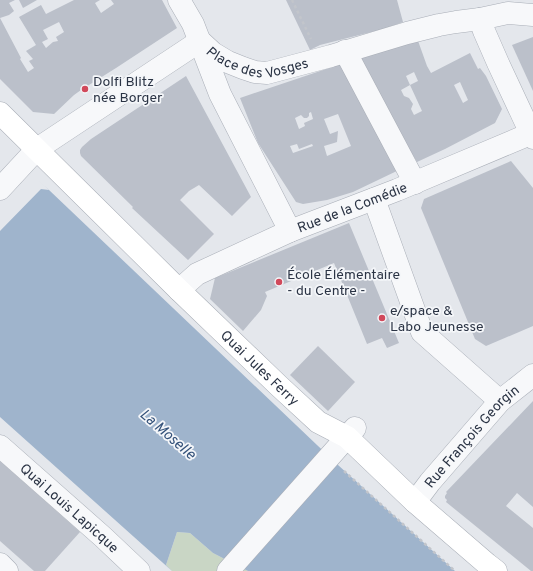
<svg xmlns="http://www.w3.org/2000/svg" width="533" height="571" font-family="Overpass,sans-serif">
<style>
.green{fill:#c9d6c5}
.water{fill:#9fb4cc}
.pier{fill:#e4e7ec}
.building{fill:#bbc0ca;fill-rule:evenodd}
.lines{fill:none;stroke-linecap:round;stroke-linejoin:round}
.street-casing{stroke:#a9aeb7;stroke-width:23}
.secondary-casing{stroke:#a9aeb7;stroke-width:23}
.path{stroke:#c2c5cb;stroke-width:2.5;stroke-dasharray:3 3;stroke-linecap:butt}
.street{stroke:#f7f8fa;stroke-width:22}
.secondary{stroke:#fff;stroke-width:22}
.poi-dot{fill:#d1495b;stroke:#f4f6f9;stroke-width:1.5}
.labels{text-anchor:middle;stroke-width:3.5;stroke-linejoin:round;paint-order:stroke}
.street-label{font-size:14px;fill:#2b3445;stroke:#f4f6f9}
.poi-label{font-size:14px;fill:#2b3445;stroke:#f4f6f9;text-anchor:start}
.water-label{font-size:15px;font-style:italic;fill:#34527a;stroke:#f4f6f9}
</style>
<rect width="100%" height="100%" fill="#e4e7ec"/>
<path class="green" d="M177,532L190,533L213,553L248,571H172L166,565Z"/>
<path class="water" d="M0,150L49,190L338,465L455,571H248L213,553L190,533L177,532L166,565L172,571L0,417Z"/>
<path class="pier" d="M0,148L31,173L49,190L41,189L0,231Z"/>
<g class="building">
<path d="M0,0H15L9,3L14,11L9,15L0,18L21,58L20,59L28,72L34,68L29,61L33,59L26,51L36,45L19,17L41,5L46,14L74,0H100L95,3L101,13L114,4L111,0H162L177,28L116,68L81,90L74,95L54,114L33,112L0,79ZM59,22L64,32L56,37L58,41L53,42L46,48L42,42L48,39L43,30Z"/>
<path d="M19,0H37L23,8Z"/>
<path d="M286,0H397L403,22L383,29L320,45L310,50Z"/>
<path d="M533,37V91L512,45Z"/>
<path d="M417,38L427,66L431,73L470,53L478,69L480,68L486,76L502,109L495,123L445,149L417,162L356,59ZM414,72L418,81L410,85L422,111L414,115L411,109L413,104L409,98L404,96L401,90L410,85L406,76ZM460,82L468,100L463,103L454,85Z"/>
<path d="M341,64L401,169L353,192L327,200L303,204L296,202L258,143L240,98ZM311,112L313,119L304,123L305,126L299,129L295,118L301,115L304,118H307L309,116V113ZM338,114L351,146L327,156L324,146L334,143L337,142L338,131L330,134L324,119ZM297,144L299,149L312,144L313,146L293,153L290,146Z"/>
<path d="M186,76L251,197L232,216L199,185L189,191L180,200L214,234L188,260L132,208L133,207L81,156L80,153V150L82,147L91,139Z"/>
<path d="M511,161L533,188V326L486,346L475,339L421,208L424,199Z"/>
<path d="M349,223L399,343L387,348L382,338L367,344L334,263L265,292L267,296L261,310L243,331L210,299L215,278Z"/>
<path d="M318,346L355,382L328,411L290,375Z"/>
<path d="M533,401V507L517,493L506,506L533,528V571H531L446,502L447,500L445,498V496L447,493L446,492Z"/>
<path d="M0,461L80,532L45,571H34L0,541Z"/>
</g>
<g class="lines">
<defs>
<g id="street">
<path d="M179,0L193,24L220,94L290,231"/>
<path d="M480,19L484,31L498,63L533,138"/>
<path d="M345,51L415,183"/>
<path id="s1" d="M0,189L37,149L200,41L213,53L228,62L243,68L255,72L267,73L331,56L407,33L439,25L456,22L480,19L508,13L533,15"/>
<path d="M374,199L422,332L500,401"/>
<path id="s2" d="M179,290L197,274L290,231L397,190L530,134"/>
<path id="s3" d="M0,446L103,537L139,571"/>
<path id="s4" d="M415,502L430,482L500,401L533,375"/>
<path d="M0,564L7,571"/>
<path d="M228,571L355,428"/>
</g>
<g id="secondary">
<path id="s5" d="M0,113L179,290L279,386L318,422L347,437L415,502L487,564L496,571"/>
</g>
</defs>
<use href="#street" class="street-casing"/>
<use href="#secondary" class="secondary-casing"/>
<g class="path">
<path d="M292,0L311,39"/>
<path d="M344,471L455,571"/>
</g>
<use href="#street" class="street"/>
<use href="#secondary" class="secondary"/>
</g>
<g class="poi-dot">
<circle cx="85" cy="89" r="4"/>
<circle cx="279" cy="282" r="4"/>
<circle cx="382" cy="318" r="4"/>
</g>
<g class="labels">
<g class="street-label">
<text dy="5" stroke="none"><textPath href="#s1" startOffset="315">Place des Vosges</textPath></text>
<text dy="5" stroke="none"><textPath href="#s2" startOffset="193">Rue de la Comédie</textPath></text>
<text dy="5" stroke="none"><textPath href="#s5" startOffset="364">Quai Jules Ferry</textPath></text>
<text dy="5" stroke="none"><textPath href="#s4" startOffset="87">Rue François Georgin</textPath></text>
<text dy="5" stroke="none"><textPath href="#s3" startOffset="93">Quai Louis Lapicque</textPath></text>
</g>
<g class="poi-label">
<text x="93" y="86">Dolfi Blitz<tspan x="93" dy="16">née Borger</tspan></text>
<text x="287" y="279">École Élémentaire<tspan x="287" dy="16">- du Centre -</tspan></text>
<text x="390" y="315">e/space &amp;<tspan x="390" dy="16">Labo Jeunesse</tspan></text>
</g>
<g class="water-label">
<text transform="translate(168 434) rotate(41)" y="5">La Moselle</text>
</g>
</g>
</svg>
